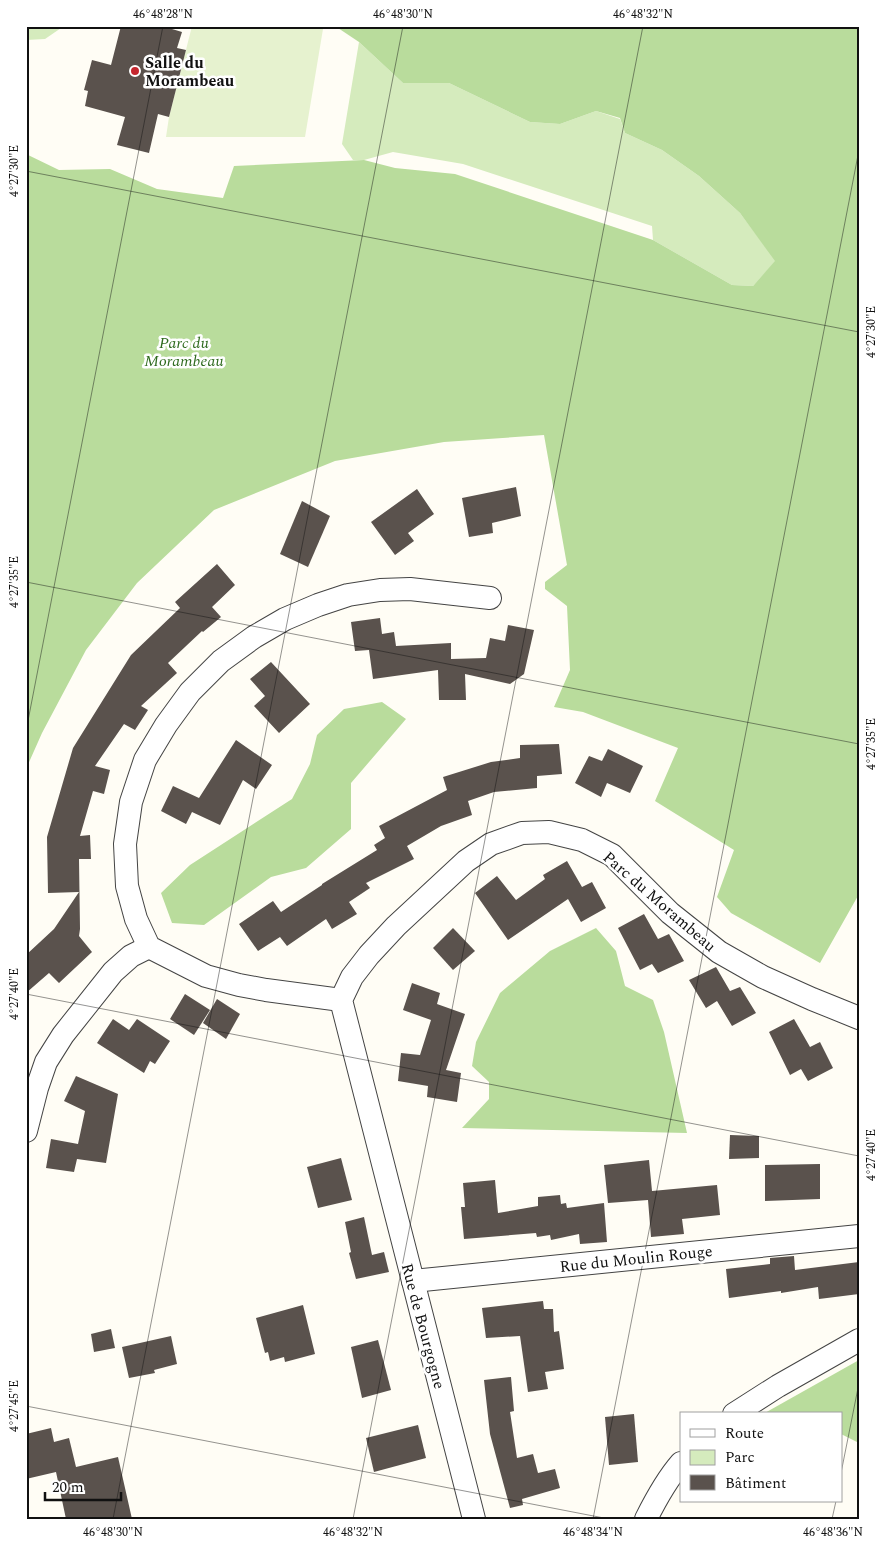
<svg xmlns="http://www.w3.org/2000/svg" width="885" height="1545" font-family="Spectral,serif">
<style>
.green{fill:#d5ebbd}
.forest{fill:#b9dc9c}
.pitch{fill:#e6f2cf}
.building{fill:#5a524d}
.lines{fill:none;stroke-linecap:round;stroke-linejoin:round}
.street-casing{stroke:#444;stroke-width:24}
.street{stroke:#fff;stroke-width:22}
.ticks{fill:none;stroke:#111;stroke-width:1;stroke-opacity:0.45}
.poi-dot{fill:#c4262e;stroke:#fff;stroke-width:2}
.labels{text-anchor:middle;stroke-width:5;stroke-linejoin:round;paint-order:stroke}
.poi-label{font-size:16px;font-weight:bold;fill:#111;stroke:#fff;text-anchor:start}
.park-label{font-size:16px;font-style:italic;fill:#2f6b1f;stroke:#fff}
.street-label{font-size:16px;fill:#111;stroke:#fff}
.neatline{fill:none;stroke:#111;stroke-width:2}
.ticks-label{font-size:12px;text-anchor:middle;fill:#111}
</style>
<rect width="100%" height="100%" fill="#fffdf5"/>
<g class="green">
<path d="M26,26H64L45,39L26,40Z"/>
<path d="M359,42L403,83H449L530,122L560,124L596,111L620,119L625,133L662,150L699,176L740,213L776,261L753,286L732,285L653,240L652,226L463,164L393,152L364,160H353L342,144Z"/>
</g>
<g class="forest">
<path d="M335,26H859V894L820,963L731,913L717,897L734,850L655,801L678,748L583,712L554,707L570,670L567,606L545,589V582L567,565L544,435L444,442L335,461L214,510L137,583L86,650L42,733L26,769V154L59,170L110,169L157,189L223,198L234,166L364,160L395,168L455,174L653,240L732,285L753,286L775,261L740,213L699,176L662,150L625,133L620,118L596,111L560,124L530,122L449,83H403L359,42Z"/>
<path d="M382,702L406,719L351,783V829L306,868L271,877L204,925L172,923L161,893L190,865L292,799L310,764L317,735L344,709Z"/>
<path d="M596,928L616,951L625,986L653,1000L664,1032L687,1133L462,1128L489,1099V1082L472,1066L476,1042L500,993L550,951Z"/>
<path d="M859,1360V1443L841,1434V1414H763Z"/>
</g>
<path class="pitch" d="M192,26H283L323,29L305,137H166L169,117Z"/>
<g class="building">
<path d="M121,26H162L182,32L177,48L186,50L169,117L158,114L149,153L117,145L125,117L85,106L88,91L84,90L92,60L111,65Z"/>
<path d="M516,487L521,516L492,523L493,533L469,537L462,498Z"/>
<path d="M417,489L434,514L408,533L414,541L395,555L371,522Z"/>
<path d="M302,501L330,516L308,567L280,554Z"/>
<path d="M217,564L235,585L212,607L221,617L203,632L202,631L168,663L177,673L141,706L148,710L135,730L124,724L95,766L110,770L104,794L93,791L80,836L90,835L91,859H79L80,929L79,936L92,952L59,983L49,973L26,993V955L54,929L79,892L48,893L47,837L73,748L131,655L180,608L175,602Z"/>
<path d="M380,618L382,634L394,632L396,646L451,643V659L486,658L490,638L505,641L508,625L534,630L524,674L510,684L465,674L466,700H439L438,670L373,679L369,650L355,651L351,622Z"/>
<path d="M271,662L310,704L279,733L254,706L265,696L250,679Z"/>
<path d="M236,740L272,765L256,789L243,780L220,825L192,812L186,824L161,811L173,786L199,798Z"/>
<path d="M559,744L562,774L537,776V788L494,792L468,801L472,815L441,826L407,846L414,859L366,883L370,888L349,902L357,914L332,929L326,919L287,946L280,937L258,951L239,924L273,901L281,912L322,885V884L377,850L374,845L385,838L379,826L447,790L443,777L491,762L520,758V745Z"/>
<path d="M608,749L643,766L630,793L607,783L601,797L575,783L589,756L602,761Z"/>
<path d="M567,861L582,887L592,882L606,908L581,922L568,899L508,940L475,893L497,876L516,900L545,879L543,875Z"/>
<path d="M644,914L658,939L669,934L684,961L658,973L652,964L640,970L618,928Z"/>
<path d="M453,928L475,951L453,970L433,948Z"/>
<path d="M716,967L730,991L740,987L756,1013L732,1026L717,1001L706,1008L689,980Z"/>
<path d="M412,983L440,993L437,1004L465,1014L446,1070L461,1073L457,1102L427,1097L428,1086L398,1081L401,1053L420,1055L431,1020L403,1010Z"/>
<path d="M185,994L210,1010L194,1035L170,1019Z"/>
<path d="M217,999L240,1014L226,1039L203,1023Z"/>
<path d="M113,1019L129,1030L137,1019L170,1041L155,1064L150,1061L144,1073L97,1043Z"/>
<path d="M794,1019L810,1047L820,1042L833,1068L808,1081L801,1069L790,1075L769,1032Z"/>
<path d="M76,1076L118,1094L106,1163L77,1159L74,1172L46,1168L51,1139L78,1144L85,1111L64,1101Z"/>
<path d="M730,1135L759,1136V1158L729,1159Z"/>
<path d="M341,1158L352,1200L318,1208L307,1167Z"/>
<path d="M649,1160L652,1191L717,1185L720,1215L682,1219L684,1234L651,1237L648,1200L608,1203L604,1165Z"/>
<path d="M820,1164V1199L765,1201V1165Z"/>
<path d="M495,1180L498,1213L538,1206V1197L560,1195L561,1204L566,1203L567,1208L604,1203L607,1242L580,1244L579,1234L551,1240L550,1235L537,1237L536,1233L464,1239L461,1207H465L463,1183Z"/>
<path d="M364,1217L372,1255L384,1252L389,1272L356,1279L349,1253L351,1252L345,1222Z"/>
<path d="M794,1256L795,1270L859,1262V1294L819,1299L818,1287L781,1293V1291L729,1298L726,1269L770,1264V1258Z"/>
<path d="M543,1301L544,1309H553L554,1332L559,1331L564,1369L545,1372L548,1389L528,1392L520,1336L486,1338L482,1308Z"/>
<path d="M303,1305L315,1354L285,1362L284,1357L270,1361L268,1352L265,1353L256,1318Z"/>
<path d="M111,1329L115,1348L94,1352L91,1334Z"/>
<path d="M171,1336L177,1364L154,1370L155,1373L129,1378L122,1347Z"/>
<path d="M378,1340L391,1390L362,1398L351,1347Z"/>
<path d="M511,1377L514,1411L510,1412L517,1458L533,1454L538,1473L555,1469L560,1488L522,1499L523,1505L510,1508L490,1434L484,1380Z"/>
<path d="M634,1414L638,1462L609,1465L605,1417Z"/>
<path d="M418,1425L426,1458L374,1472L366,1438Z"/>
<path d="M51,1428L54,1442L69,1438L76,1467L118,1457L132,1519H66L56,1472L26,1479V1434Z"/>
</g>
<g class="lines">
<defs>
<g id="street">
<path d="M341,1000L266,990L239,985L206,976L149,947L136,919L127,886L125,844L131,802L145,760L166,725L190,692L221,661L254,637L285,619L318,605L348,595L380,590L410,589L490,598"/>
<path d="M26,1131L37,1088L46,1062L63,1035L113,972L131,956L149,947"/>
<path d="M413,1281L859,1236"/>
<path d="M734,1414L778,1386L859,1340"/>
<path d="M474,1519L341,1000L352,977L369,955L396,926L466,861L491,844L522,833L549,832L582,840L612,855L670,913L719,952L763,977L812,999L859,1018"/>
<path d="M646,1519C656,1499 667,1479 681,1463"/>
</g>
</defs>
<use href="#street" class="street-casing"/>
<use href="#street" class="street"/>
</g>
<path class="ticks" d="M26,171L859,332M26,582L859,744M26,731L163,26M26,994L859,1156M26,1406L609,1519M841,1473L859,1383M113,1519L403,26M353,1519L643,26M593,1519L859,150M832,1519L836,1501"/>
<circle class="poi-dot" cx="135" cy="71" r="5"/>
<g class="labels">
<g class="poi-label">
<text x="145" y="68">Salle du<tspan x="145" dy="18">Morambeau</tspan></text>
</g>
<g class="park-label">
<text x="184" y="348">Parc du<tspan x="184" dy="18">Morambeau</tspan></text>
</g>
<g class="street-label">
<text transform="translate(660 901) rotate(41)" y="6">Parc du Morambeau</text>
<text transform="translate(636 1258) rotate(-6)" y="6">Rue du Moulin Rouge</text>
<text transform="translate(424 1326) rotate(75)" y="6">Rue de Bourgogne</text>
</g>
</g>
<rect width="885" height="1545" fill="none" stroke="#ffffff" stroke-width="55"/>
<rect x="680" y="1412" width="162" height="90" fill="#ffffff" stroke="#a0a0a0"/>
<rect x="690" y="1429" width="25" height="8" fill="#ffffff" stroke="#a0a0a0"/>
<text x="725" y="1438" font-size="15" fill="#111111">Route</text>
<rect x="690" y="1450" width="25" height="15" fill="#d5ebbd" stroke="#a0a0a0"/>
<text x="725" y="1462" font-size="15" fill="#111111">Parc</text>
<rect x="690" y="1475" width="25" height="15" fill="#5a524d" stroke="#a0a0a0"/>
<text x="725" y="1488" font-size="15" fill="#111111">Bâtiment</text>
<path d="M45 1492v8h76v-8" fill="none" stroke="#111111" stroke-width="2.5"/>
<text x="52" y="1492" font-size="15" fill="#111111" stroke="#ffffff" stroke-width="4" paint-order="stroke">20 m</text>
<rect x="28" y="28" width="830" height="1490" class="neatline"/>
<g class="ticks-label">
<text x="163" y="18">46°48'28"N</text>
<text x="403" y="18">46°48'30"N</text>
<text x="643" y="18">46°48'32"N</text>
<text transform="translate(14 171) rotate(-90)" y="4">4°27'30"E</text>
<text transform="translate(871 332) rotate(-90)" y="4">4°27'30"E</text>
<text transform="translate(14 582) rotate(-90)" y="4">4°27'35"E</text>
<text transform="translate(871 744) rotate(-90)" y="4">4°27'35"E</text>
<text transform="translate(14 994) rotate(-90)" y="4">4°27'40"E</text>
<text transform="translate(871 1155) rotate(-90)" y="4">4°27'40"E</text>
<text transform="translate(14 1406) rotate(-90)" y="4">4°27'45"E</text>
<text x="113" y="1536">46°48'30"N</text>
<text x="353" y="1536">46°48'32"N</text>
<text x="593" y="1536">46°48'34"N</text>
<text x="833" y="1536">46°48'36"N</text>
</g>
</svg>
